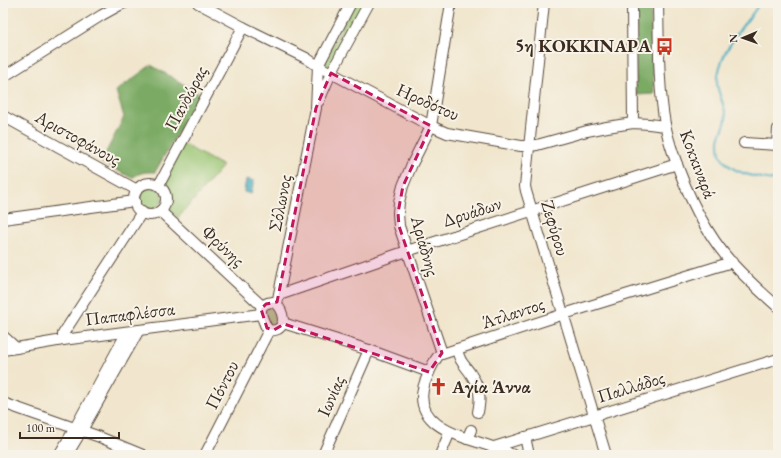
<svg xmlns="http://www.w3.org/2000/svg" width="781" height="458" font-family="'EB Garamond',serif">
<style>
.green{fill:#98c471;stroke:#6a7748}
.forest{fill:#7aaa63;stroke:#5a6a40}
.water{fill:#43acc2;stroke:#3f6b70}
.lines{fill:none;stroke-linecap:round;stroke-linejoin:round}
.stream{stroke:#43acc2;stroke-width:2}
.minor-casing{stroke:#564638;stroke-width:12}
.minor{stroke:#fff;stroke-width:10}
.marked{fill:#c2185b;fill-opacity:0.2;stroke:#c2185b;stroke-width:3;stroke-dasharray:8 5;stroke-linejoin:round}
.labels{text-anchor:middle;stroke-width:4;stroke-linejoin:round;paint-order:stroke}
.poi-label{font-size:18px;font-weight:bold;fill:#3b2a1e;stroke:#f7f3e8;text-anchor:end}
.street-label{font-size:18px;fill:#3b2a1e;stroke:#f7f3e8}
</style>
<rect width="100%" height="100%" fill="#f7f3e8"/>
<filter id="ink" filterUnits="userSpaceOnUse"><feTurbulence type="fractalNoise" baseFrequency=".025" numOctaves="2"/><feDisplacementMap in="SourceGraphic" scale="8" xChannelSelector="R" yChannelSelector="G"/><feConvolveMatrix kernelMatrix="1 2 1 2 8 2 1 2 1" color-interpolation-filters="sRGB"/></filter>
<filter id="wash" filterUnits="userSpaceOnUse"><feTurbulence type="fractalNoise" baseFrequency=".012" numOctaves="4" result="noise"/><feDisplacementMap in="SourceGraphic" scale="16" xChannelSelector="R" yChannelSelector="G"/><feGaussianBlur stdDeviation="0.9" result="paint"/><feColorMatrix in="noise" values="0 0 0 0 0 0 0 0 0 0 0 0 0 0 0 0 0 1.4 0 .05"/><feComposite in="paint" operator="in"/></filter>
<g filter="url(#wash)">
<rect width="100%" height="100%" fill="#f1e6cd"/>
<g class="green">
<path d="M354,3H365L331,68L323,63Z"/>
<path d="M181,143L223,166L178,218L165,205C167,195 169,190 164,181Z"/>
<circle cx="151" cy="198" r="11"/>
<path d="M269,306L274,308L279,320L276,325H272L269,324L265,313L267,307Z"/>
</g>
<g class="forest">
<path d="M636,3H644L649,7L651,11V36L652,39L654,94L636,95Z"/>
<path d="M151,65L200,94L155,172C145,172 140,172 132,178L101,162L124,117L116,91Z"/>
</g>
<path class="water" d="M246,179L254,181L251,194L244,192Z"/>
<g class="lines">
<path class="stream" d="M759,3C755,12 749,18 743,25C730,44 719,59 717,83C717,92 726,107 726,118C726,126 719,134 719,141C719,145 719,153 721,156C729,174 761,178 778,181"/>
</g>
</g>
<g filter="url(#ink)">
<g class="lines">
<defs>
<g id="minor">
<path d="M198,3L243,27L306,58L318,66L431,126L447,133L521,146H529L537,145L587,131L607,127L633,123L649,124L665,126"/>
<path d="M544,3L525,186L526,191L606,455"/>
<path d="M632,3L633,123"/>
<path d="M658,3C659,43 658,84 665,124C667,134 670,144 673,153C686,192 704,232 732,263C746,278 762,293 778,307"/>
<path d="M3,77L102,15L120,5L125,3"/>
<path d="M319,101L331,73L369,3"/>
<path d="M3,116L137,190"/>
<path d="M744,143L778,145"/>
<path d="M777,144L778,129"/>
<circle cx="150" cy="199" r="16"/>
<path d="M159,185L243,27"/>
<path d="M160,211L262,306"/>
<path d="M3,219L135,201"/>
<path d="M279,295L407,251L677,164"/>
<path d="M273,302C281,306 288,323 278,329C276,330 272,331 269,330C266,328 265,325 264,322C259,311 259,303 273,302Z"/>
<path d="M277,304L316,108L318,66L351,3"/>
<path d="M283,323L369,350L429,372"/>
<path d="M3,336L16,348"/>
<path d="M63,340V334L142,212"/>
<path d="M457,349C460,364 465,364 472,376C480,388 481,398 478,412"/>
<path d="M3,350L16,348L63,340L261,314"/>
<path d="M442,353L399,226L398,213L399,202L403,186L412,164L431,126L451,3"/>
<path d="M3,403L97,436L143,455"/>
<path d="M525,437L529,455"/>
<path d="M467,439L471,430"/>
<path d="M494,447L778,359"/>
<path d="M59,455L75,428L127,332"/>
<path d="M67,455L82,430L139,330"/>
<path d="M205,455L269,330"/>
<path d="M323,455L369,350"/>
<path d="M440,455L450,432"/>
<path d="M513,455C507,452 500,449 493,447C463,437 409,426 425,382C429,373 432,363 439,355L564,314L732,262"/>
</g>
</defs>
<use href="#minor" class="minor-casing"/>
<use href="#minor" class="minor"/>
</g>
</g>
<path class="marked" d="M331,73L431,126L403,186L398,213L399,226L442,353L429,372L284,324L274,330L267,328L261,309L266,304L277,302L316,108Z"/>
<defs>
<symbol id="bus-bare" viewBox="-9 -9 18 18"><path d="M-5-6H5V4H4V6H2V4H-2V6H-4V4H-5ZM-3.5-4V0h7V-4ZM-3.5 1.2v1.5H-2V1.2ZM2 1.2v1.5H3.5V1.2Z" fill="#c8321e" stroke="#f7f3e8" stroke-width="2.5" paint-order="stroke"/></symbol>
<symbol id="church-bare" viewBox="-9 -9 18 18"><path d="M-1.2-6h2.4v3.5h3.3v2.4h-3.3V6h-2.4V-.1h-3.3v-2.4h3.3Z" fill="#c8321e" stroke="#f7f3e8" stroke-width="2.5" paint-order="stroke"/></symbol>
</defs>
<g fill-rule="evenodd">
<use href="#bus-bare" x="652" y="34" width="25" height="25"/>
<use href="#church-bare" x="426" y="374" width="25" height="25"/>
</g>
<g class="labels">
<g class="poi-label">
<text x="651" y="52">5η ΚΟΚΚΙΝΑΡΑ</text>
<text x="452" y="393" text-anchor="start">Αγία Άννα</text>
</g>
<g class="street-label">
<text transform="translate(186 98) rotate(-62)" y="6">Πανδώρας</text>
<text transform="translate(428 102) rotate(24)" y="6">Ηροδότου</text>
<text transform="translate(78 138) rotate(29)" y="6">Αριστοφάνους</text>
<text transform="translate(698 164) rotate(69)" y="6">Κοκκιναρά</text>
<text transform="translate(280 203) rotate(-79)" y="6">Σόλωνος</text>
<text transform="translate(472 212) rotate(-18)" y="6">Δρυάδων</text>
<text transform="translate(555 228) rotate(73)" y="6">Ζεφύρου</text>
<text transform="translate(223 246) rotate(43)" y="6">Φρύνης</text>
<text transform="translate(425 246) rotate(74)" y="6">Αριάδνης</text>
<text transform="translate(513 313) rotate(-18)" y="6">Άτλαντος</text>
<text transform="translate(130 314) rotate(-7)" y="6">Παπαφλέσσα</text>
<text transform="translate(222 385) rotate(-63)" y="6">Πόντου</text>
<text transform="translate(631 387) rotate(-17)" y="6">Παλλάδος</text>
<text transform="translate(331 396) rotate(-66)" y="6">Ιωνίας</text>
</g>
</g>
<rect width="781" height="458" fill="none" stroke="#f7f3e8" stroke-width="16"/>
<g transform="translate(743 38) rotate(268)" stroke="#f7f3e8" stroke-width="3" paint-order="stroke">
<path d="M0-3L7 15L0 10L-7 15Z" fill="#3b2a1e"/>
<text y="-6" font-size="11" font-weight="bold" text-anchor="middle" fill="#3b2a1e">N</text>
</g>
<path d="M20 432v6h99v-6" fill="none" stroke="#3b2a1e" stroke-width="2"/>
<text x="26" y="432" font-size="12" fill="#3b2a1e" stroke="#f7f3e8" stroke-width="3" paint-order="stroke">100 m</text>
</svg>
